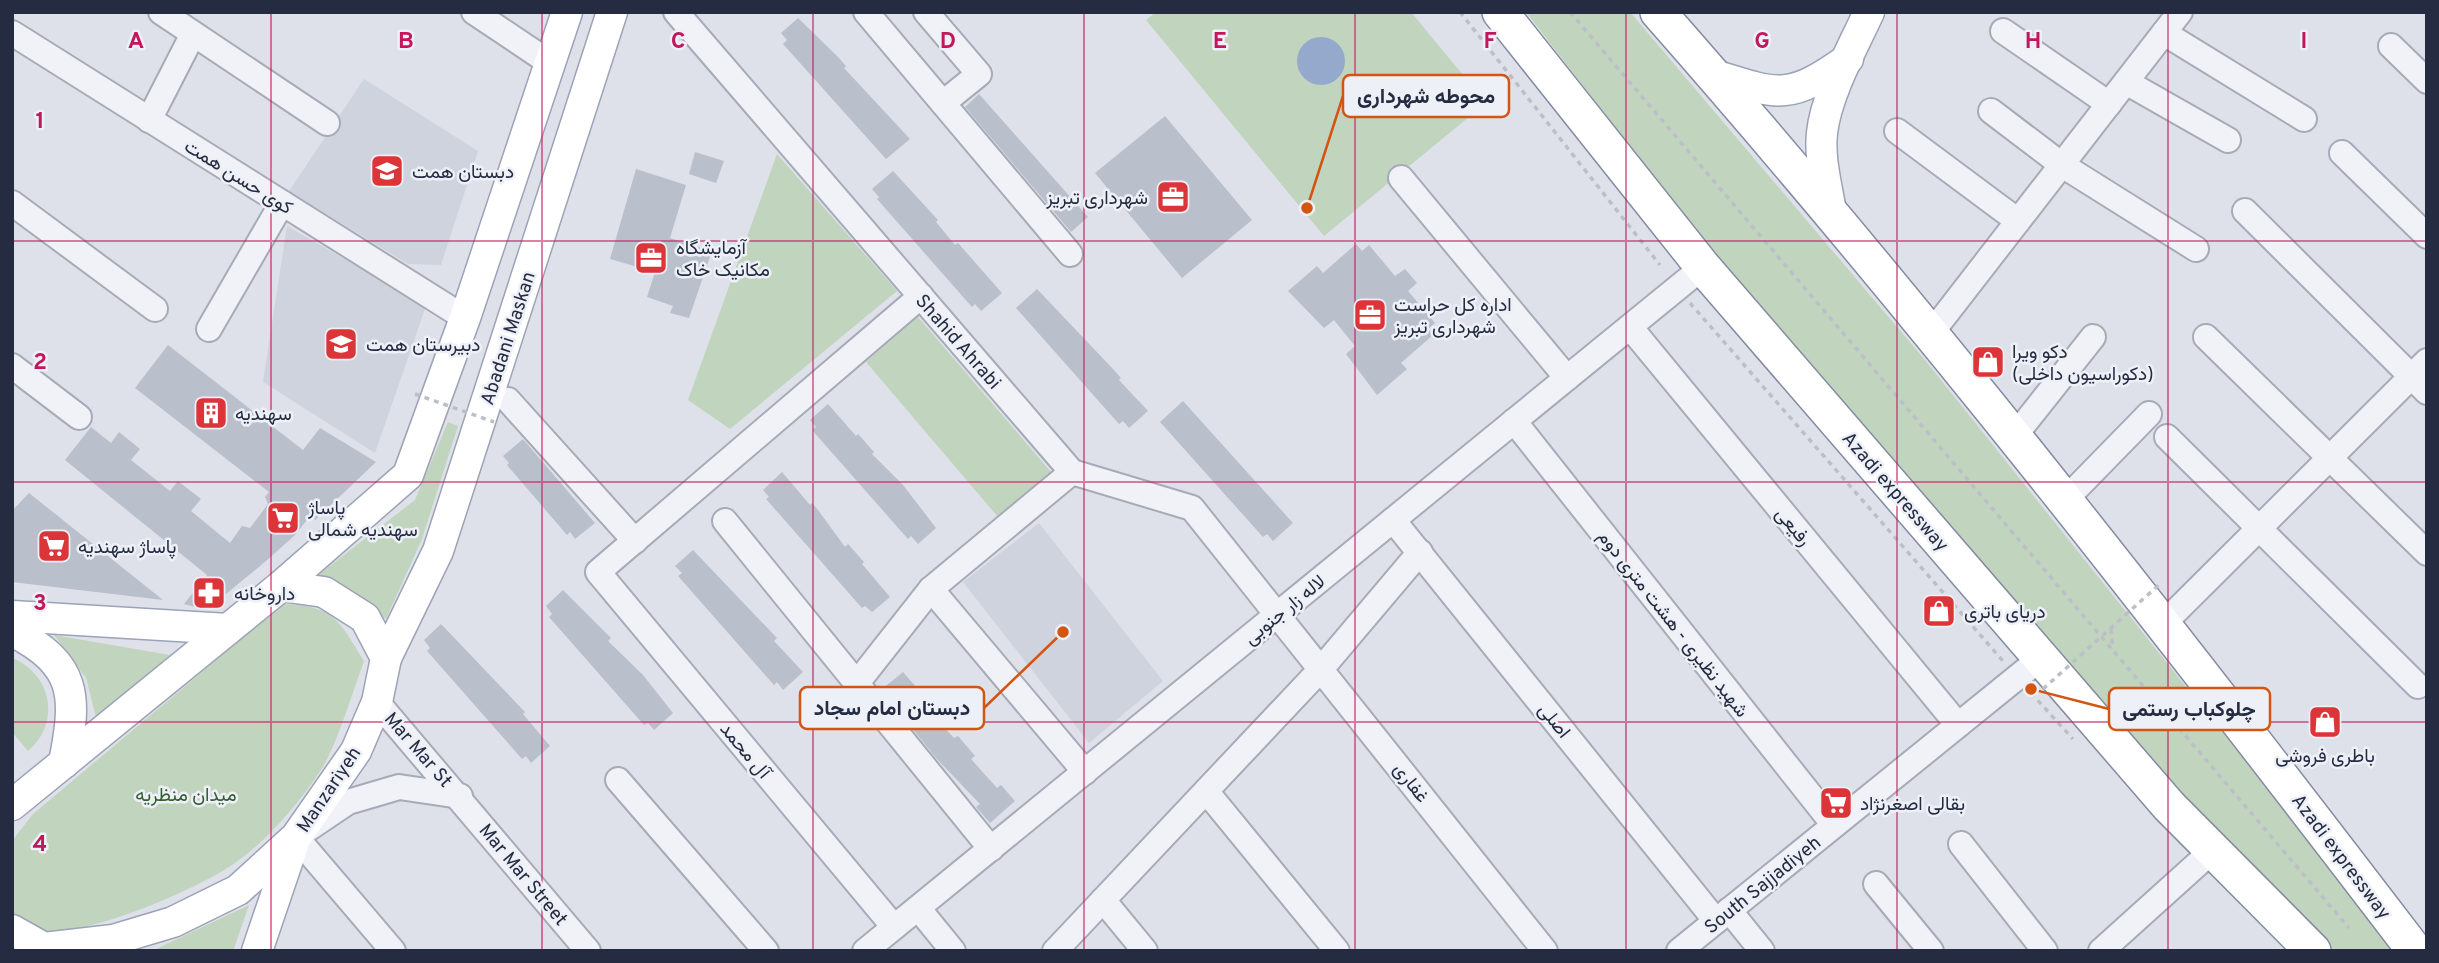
<svg xmlns="http://www.w3.org/2000/svg" width="2439" height="963" font-family="Overpass,Vazirmatn,sans-serif">
<style>
.built{fill:#cfd3de}
.green{fill:#c1d4be}
.water{fill:#95a9cd}
.building{fill:#babfcc}
.lines{fill:none;stroke-linecap:round;stroke-linejoin:round}
.minor-casing{stroke:#a6abb7;stroke-width:28}
.major-casing{stroke:#9ca3b6;stroke-width:33}
.highway-casing{stroke:#848ba1;stroke-width:38}
.path{stroke:#bcbfc8;stroke-width:3.5;stroke-dasharray:5 5;stroke-linecap:butt}
.minor{stroke:#f1f2f7;stroke-width:24}
.major{stroke:#fff;stroke-width:30}
.highway{stroke:#fff;stroke-width:35}
.path-bridge{stroke:#bcbfc8;stroke-width:3.5;stroke-dasharray:5 5;stroke-linecap:butt}
.grid{fill:none;stroke:#c2185b;stroke-width:2;stroke-opacity:0.55}
.labels{text-anchor:middle;stroke-width:5;stroke-linejoin:round;paint-order:stroke}
.poi-label{font-size:19px;fill:#252c41;stroke:#edf0f6;text-anchor:start}
.street-label{font-size:19px;fill:#252c41;stroke:#edf0f6}
.park-label{font-size:19px;fill:#345e31;stroke:#edf0f6}
.grid-label{font-size:23px;text-anchor:middle;font-weight:bold;fill:#c2185b;stroke:#edf0f6;stroke-width:5;stroke-linejoin:round;paint-order:stroke}
.leader{fill:none;stroke:#d45411;stroke-width:2.5}
.callout-dot{fill:#d45411;stroke:#edf0f6;stroke-width:2.5}
.callout{fill:#edf0f6;stroke:#d45411;stroke-width:2.5}
.callout-label{font-size:21px;text-anchor:middle;font-weight:bold;fill:#252c41}
</style>
<rect width="100%" height="100%" fill="#dee1e9"/>
<g class="built">
<path d="M364,79L478,151L441,265L408,264L289,191Z"/>
<path d="M287,226L426,306L375,453L263,382Z"/>
<path d="M1039,523L1163,681L1089,743L963,582Z"/>
</g>
<g class="green">
<path d="M1156,12H1411L1486,103L1324,236L1146,20Z"/>
<path d="M1526,12H1630L1925,360L2397,951H2332L2175,792L2057,648L1708,247Z"/>
<path d="M777,154L897,291L730,429L688,400Z"/>
<path d="M918,317L1051,472L998,517L866,362Z"/>
<path d="M448,422L458,426L422,539L386,619L366,604L313,579L415,500Z"/>
<path d="M283,604C334,606 339,620 364,661C353,691 337,745 321,770C298,804 269,839 235,863C200,888 72,945 32,928C26,926 20,920 14,916L12,841L33,814Z"/>
<path d="M54,635L170,655L96,717L86,678Z"/>
<path d="M12,658C52,674 61,723 28,751L12,732Z"/>
<path d="M249,905L233,951H152Z"/>
</g>
<circle class="water" cx="1321" cy="61" r="24"/>
<g class="building">
<path d="M798,18L838,57L846,66L844,68L910,139L886,159L783,44L787,40L781,33Z"/>
<path d="M979,94L1088,217L1071,232L965,107Z"/>
<path d="M1165,116L1252,220L1182,278L1095,173Z"/>
<path d="M695,152L724,161L716,183L689,174Z"/>
<path d="M636,169L686,185L670,238L712,251L689,318L670,313L673,306L647,297L655,272L610,259Z"/>
<path d="M893,171L938,220L936,222L955,245L958,243L1002,293L981,311L975,304L972,307L877,199L879,197L872,189Z"/>
<path d="M1356,244L1362,251L1369,245L1395,276L1405,269L1417,283L1408,291L1435,323L1428,329L1433,335L1401,363L1407,369L1377,395L1346,354L1355,346L1334,320L1324,328L1288,291L1317,266L1323,273Z"/>
<path d="M1037,289L1113,369L1121,378L1119,380L1148,411L1129,428L1123,421L1119,424L1016,308Z"/>
<path d="M168,345L303,450L320,428L376,462L315,520L310,516L295,535L266,561L215,603L199,608L184,604L207,575L65,460L91,427L111,443L119,432L140,449L131,460L170,491L178,481L201,499L191,511L230,543L242,526L250,528L268,504L265,497L269,492L135,388Z"/>
<path d="M1183,401L1293,523L1273,541L1267,534L1263,537L1160,422Z"/>
<path d="M828,404L856,436L858,434L874,452L872,454L903,485L936,528L918,544L911,536L908,539L812,430L816,427L810,420Z"/>
<path d="M523,439L595,523L575,539L570,532L567,535L507,465L509,463L503,456Z"/>
<path d="M782,472L810,505L812,503L818,510L845,547L848,544L864,562L862,564L890,597L872,612L865,606L862,608L766,499L769,497L763,490Z"/>
<path d="M29,493L163,600L12,582V511Z"/>
<path d="M693,550L777,638L774,641L803,672L783,690L777,682L774,685L678,576L682,573L675,566Z"/>
<path d="M563,590L611,638L608,641L643,675L673,713L654,730L648,723L644,725L549,617L552,614L546,606Z"/>
<path d="M441,624L525,712L523,714L550,746L531,763L526,756L522,759L427,651L430,648L424,640Z"/>
<path d="M903,672L917,688L913,691L936,719L954,738L958,736L975,756L971,759L997,788L1001,785L1015,801L990,823L976,807L980,804L936,758L881,690Z"/>
</g>
<g class="lines">
<defs>
<g id="minor">
<path d="M161,12L327,123"/>
<path d="M474,12L550,63"/>
<path d="M676,12L1072,472L1192,508L1545,951"/>
<path d="M866,12L1070,254"/>
<path d="M926,12L979,74L943,103"/>
<path d="M2003,31L2109,104"/>
<path d="M12,33L465,318"/>
<path d="M2164,33L2304,119"/>
<path d="M2391,46L2427,81"/>
<path d="M2126,82L2228,140"/>
<path d="M1991,111L2062,165L2196,249"/>
<path d="M149,120L193,34"/>
<path d="M1897,131L2018,221"/>
<path d="M2342,153L2427,236"/>
<path d="M1401,178L1567,378"/>
<path d="M12,203L155,309"/>
<path d="M2245,211L2427,392"/>
<path d="M1630,327L1958,725"/>
<path d="M209,329L282,203"/>
<path d="M1929,336L2180,12"/>
<path d="M2206,337L2427,553"/>
<path d="M12,366L79,417"/>
<path d="M508,400L635,541"/>
<path d="M1514,421L1834,825"/>
<path d="M2167,437L2418,686"/>
<path d="M2013,438L2093,337"/>
<path d="M2064,501L2149,414"/>
<path d="M1393,520L1716,921"/>
<path d="M725,521L991,849"/>
<path d="M931,589L1085,772"/>
<path d="M2164,623L2427,361"/>
<path d="M857,683L931,589L1072,472"/>
<path d="M377,702L588,951"/>
<path d="M618,780L766,951"/>
<path d="M1206,791L1337,951"/>
<path d="M1961,844L2045,951"/>
<path d="M1876,884L1931,951"/>
<path d="M1103,900L1145,951"/>
<path d="M918,908L953,951"/>
<path d="M1729,910L1762,951"/>
<path d="M894,927L598,572L921,296"/>
<path d="M393,951L296,837L348,802L399,787L460,796"/>
<path d="M865,951L1703,267"/>
<path d="M1055,951L1322,668L1420,552"/>
<path d="M1679,951L2041,658"/>
<path d="M2101,951L2213,850"/>
</g>
<g id="major">
<path d="M1714,75C1780,96 1790,100 1848,59"/>
<path d="M1832,218C1828,190 1819,161 1822,133C1826,95 1853,47 1869,12"/>
<path d="M12,616L228,629"/>
<path d="M12,631C78,665 77,696 64,763"/>
<path d="M386,658L438,551L612,12"/>
<path d="M12,805L281,586L408,475L465,318L567,12"/>
<path d="M12,930L44,948L113,940L173,922L238,890L296,837L356,751L377,702L386,658L365,618L324,592L281,586"/>
<path d="M257,951L294,842"/>
</g>
<g id="highway">
<path d="M1500,12L1703,267L2041,658L2169,806L2313,951"/>
<path d="M1658,12C1924,314 2171,632 2415,951"/>
</g>
</defs>
<use href="#minor" class="minor-casing"/>
<use href="#major" class="major-casing"/>
<use href="#highway" class="highway-casing"/>
<g class="path">
<path d="M1460,12L1660,265"/>
<path d="M1570,12L2349,928"/>
<path d="M1690,303L2003,661"/>
<path d="M2111,629L2113,649"/>
<path d="M2031,693L2073,739"/>
</g>
<use href="#minor" class="minor"/>
<use href="#major" class="major"/>
<use href="#highway" class="highway"/>
<g class="path-bridge">
<path d="M415,394L494,422"/>
<path d="M2043,689L2161,583"/>
</g>
</g>
<path class="grid" d="M271,12V951M542,12V951M813,12V951M1084,12V951M1355,12V951M1626,12V951M1897,12V951M2168,12V951M12,241H2427M12,482H2427M12,722H2427"/>
<defs>
<symbol id="school-square" viewBox="-11 -11 22 22"><rect x="-9" y="-9" width="18" height="18" rx="4" fill="#db3539" stroke="#edf0f6"/><path d="M0-5L7-2L0 1L-7-2ZM-4 1L0 2.5L4 1V4Q0 6-4 4Z" fill="#fff"/></symbol>
<symbol id="office-square" viewBox="-11 -11 22 22"><rect x="-9" y="-9" width="18" height="18" rx="4" fill="#db3539" stroke="#edf0f6"/><path d="M-6-3h4V-5.5h4V-3h4V5H-6ZM-1-4.5V-3h2v-1.5ZM-6 0V1H6V0Z" fill="#fff"/></symbol>
<symbol id="shop-square" viewBox="-11 -11 22 22"><rect x="-9" y="-9" width="18" height="18" rx="4" fill="#db3539" stroke="#edf0f6"/><path d="M-5-2.5h2.3a2.7 3.5 0 0 1 5.4 0H5L5.5 6h-11ZM-1.5-2.5h3a1.5 2.3 0 0 0-3 0Z" fill="#fff"/></symbol>
<symbol id="building-square" viewBox="-11 -11 22 22"><rect x="-9" y="-9" width="18" height="18" rx="4" fill="#db3539" stroke="#edf0f6"/><path d="M-4-6H4V6H1V3H-1V6H-4ZM-2.5-4.3h1.7v1.8h-1.7ZM.8-4.3h1.7v1.8H.8ZM-2.5-1h1.7V.8h-1.7ZM.8-1h1.7V.8H.8Z" fill="#fff"/></symbol>
<symbol id="supermarket-square" viewBox="-11 -11 22 22"><rect x="-9" y="-9" width="18" height="18" rx="4" fill="#db3539" stroke="#edf0f6"/><path d="M-6-5.5h2.5l.6 2H6L4.5 2H-2.5L-4.4-4H-6ZM-1.5 3.2a1.3 1.3 0 1 0 .1 0ZM3 3.2a1.3 1.3 0 1 0 .1 0Z" fill="#fff"/></symbol>
<symbol id="pharmacy-square" viewBox="-11 -11 22 22"><rect x="-9" y="-9" width="18" height="18" rx="4" fill="#db3539" stroke="#edf0f6"/><path d="M-2-6h4v4h4v4h-4v4h-4v-4h-4v-4h4Z" fill="#fff"/></symbol>
</defs>
<g fill-rule="evenodd">
<use href="#school-square" x="368" y="152" width="38" height="38"/>
<use href="#office-square" x="1154" y="178" width="38" height="38"/>
<use href="#office-square" x="632" y="239" width="38" height="38"/>
<use href="#office-square" x="1351" y="296" width="38" height="38"/>
<use href="#school-square" x="322" y="325" width="38" height="38"/>
<use href="#shop-square" x="1969" y="343" width="38" height="38"/>
<use href="#building-square" x="192" y="394" width="38" height="38"/>
<use href="#supermarket-square" x="264" y="499" width="38" height="38"/>
<use href="#supermarket-square" x="35" y="527" width="38" height="38"/>
<use href="#pharmacy-square" x="190" y="574" width="38" height="38"/>
<use href="#shop-square" x="1920" y="592" width="38" height="38"/>
<use href="#shop-square" x="2306" y="703" width="38" height="38"/>
<use href="#supermarket-square" x="1817" y="784" width="38" height="38"/>
</g>
<g class="labels">
<g class="poi-label">
<text x="412" y="178">دبستان همت</text>
<text x="1148" y="204" text-anchor="end">شهرداری تبریز</text>
<text x="676" y="254">آزمایشگاه<tspan x="676" dy="22">مکانیک خاک</tspan></text>
<text x="1394" y="311">اداره کل حراست<tspan x="1394" dy="22">شهرداری تبریز</tspan></text>
<text x="366" y="351">دبیرستان همت</text>
<text x="2012" y="358">دکو ویرا<tspan x="2012" dy="22">(دکوراسیون داخلی)</tspan></text>
<text x="235" y="420">سهندیه</text>
<text x="308" y="514">پاساژ<tspan x="308" dy="22">سهندیه شمالی</tspan></text>
<text x="78" y="553">پاساژ سهندیه</text>
<text x="234" y="600">داروخانه</text>
<text x="1964" y="618">دریای باتری</text>
<text x="2325" y="762" text-anchor="middle">باطری فروشی</text>
<text x="1860" y="810">بقالی اصغرنژاد</text>
</g>
<g class="street-label">
<text transform="translate(239 176) rotate(32)" y="7">کوی حسن همت</text>
<text transform="translate(507 338) rotate(-72)" y="7">Abadani Maskan</text>
<text transform="translate(959 341) rotate(49)" y="7">Shahid Ahrabi</text>
<text transform="translate(1896 491) rotate(49)" y="7">Azadi expressway</text>
<text transform="translate(1794 526) rotate(50)" y="7">رفیعی</text>
<text transform="translate(1284 609) rotate(-39)" y="7">لاله زار جنوبی</text>
<text transform="translate(1674 623) rotate(52)" y="7">شهید نظیری - هشت متری دوم</text>
<text transform="translate(1555 720) rotate(51)" y="7">اصلی</text>
<text transform="translate(419 749) rotate(49)" y="7">Mar Mar St</text>
<text transform="translate(746 750) rotate(50)" y="7">آل محمد</text>
<text transform="translate(1412 782) rotate(52)" y="7">غفاری</text>
<text transform="translate(328 789) rotate(-56)" y="7">Manzariyeh</text>
<text transform="translate(2342 856) rotate(53)" y="7">Azadi expressway</text>
<text transform="translate(524 874) rotate(50)" y="7">Mar Mar Street</text>
<text transform="translate(1762 884) rotate(-39)" y="7">South Sajjadiyeh</text>
</g>
<g class="park-label">
<text x="186" y="801">میدان منظریه</text>
</g>
</g>
<g class="grid-label">
<text x="136" y="48">A</text>
<text x="406" y="48">B</text>
<text x="678" y="48">C</text>
<text x="948" y="48">D</text>
<text x="1220" y="48">E</text>
<text x="1490" y="48">F</text>
<text x="1762" y="48">G</text>
<text x="2033" y="48">H</text>
<text x="2304" y="48">I</text>
<text x="40" y="128">1</text>
<text x="40" y="369">2</text>
<text x="40" y="610">3</text>
<text x="40" y="851">4</text>
</g>
<path class="leader" d="M1307 208L1343 96M1063 632L984 708M2031 689L2109 709"/>
<g class="callout-dot">
<circle cx="1307" cy="208" r="7"/>
<circle cx="1063" cy="632" r="7"/>
<circle cx="2031" cy="689" r="7"/>
</g>
<g class="callout">
<rect x="1343" y="75" width="166" height="42" rx="7"/>
<rect x="800" y="687" width="184" height="42" rx="7"/>
<rect x="2109" y="688" width="161" height="42" rx="7"/>
</g>
<g class="callout-label">
<text x="1426" y="103">محوطه شهرداری</text>
<text x="892" y="715">دبستان امام سجاد</text>
<text x="2189" y="716">چلوکباب رستمی</text>
</g>
<rect width="2439" height="963" fill="none" stroke="#252c41" stroke-width="28"/>
</svg>
